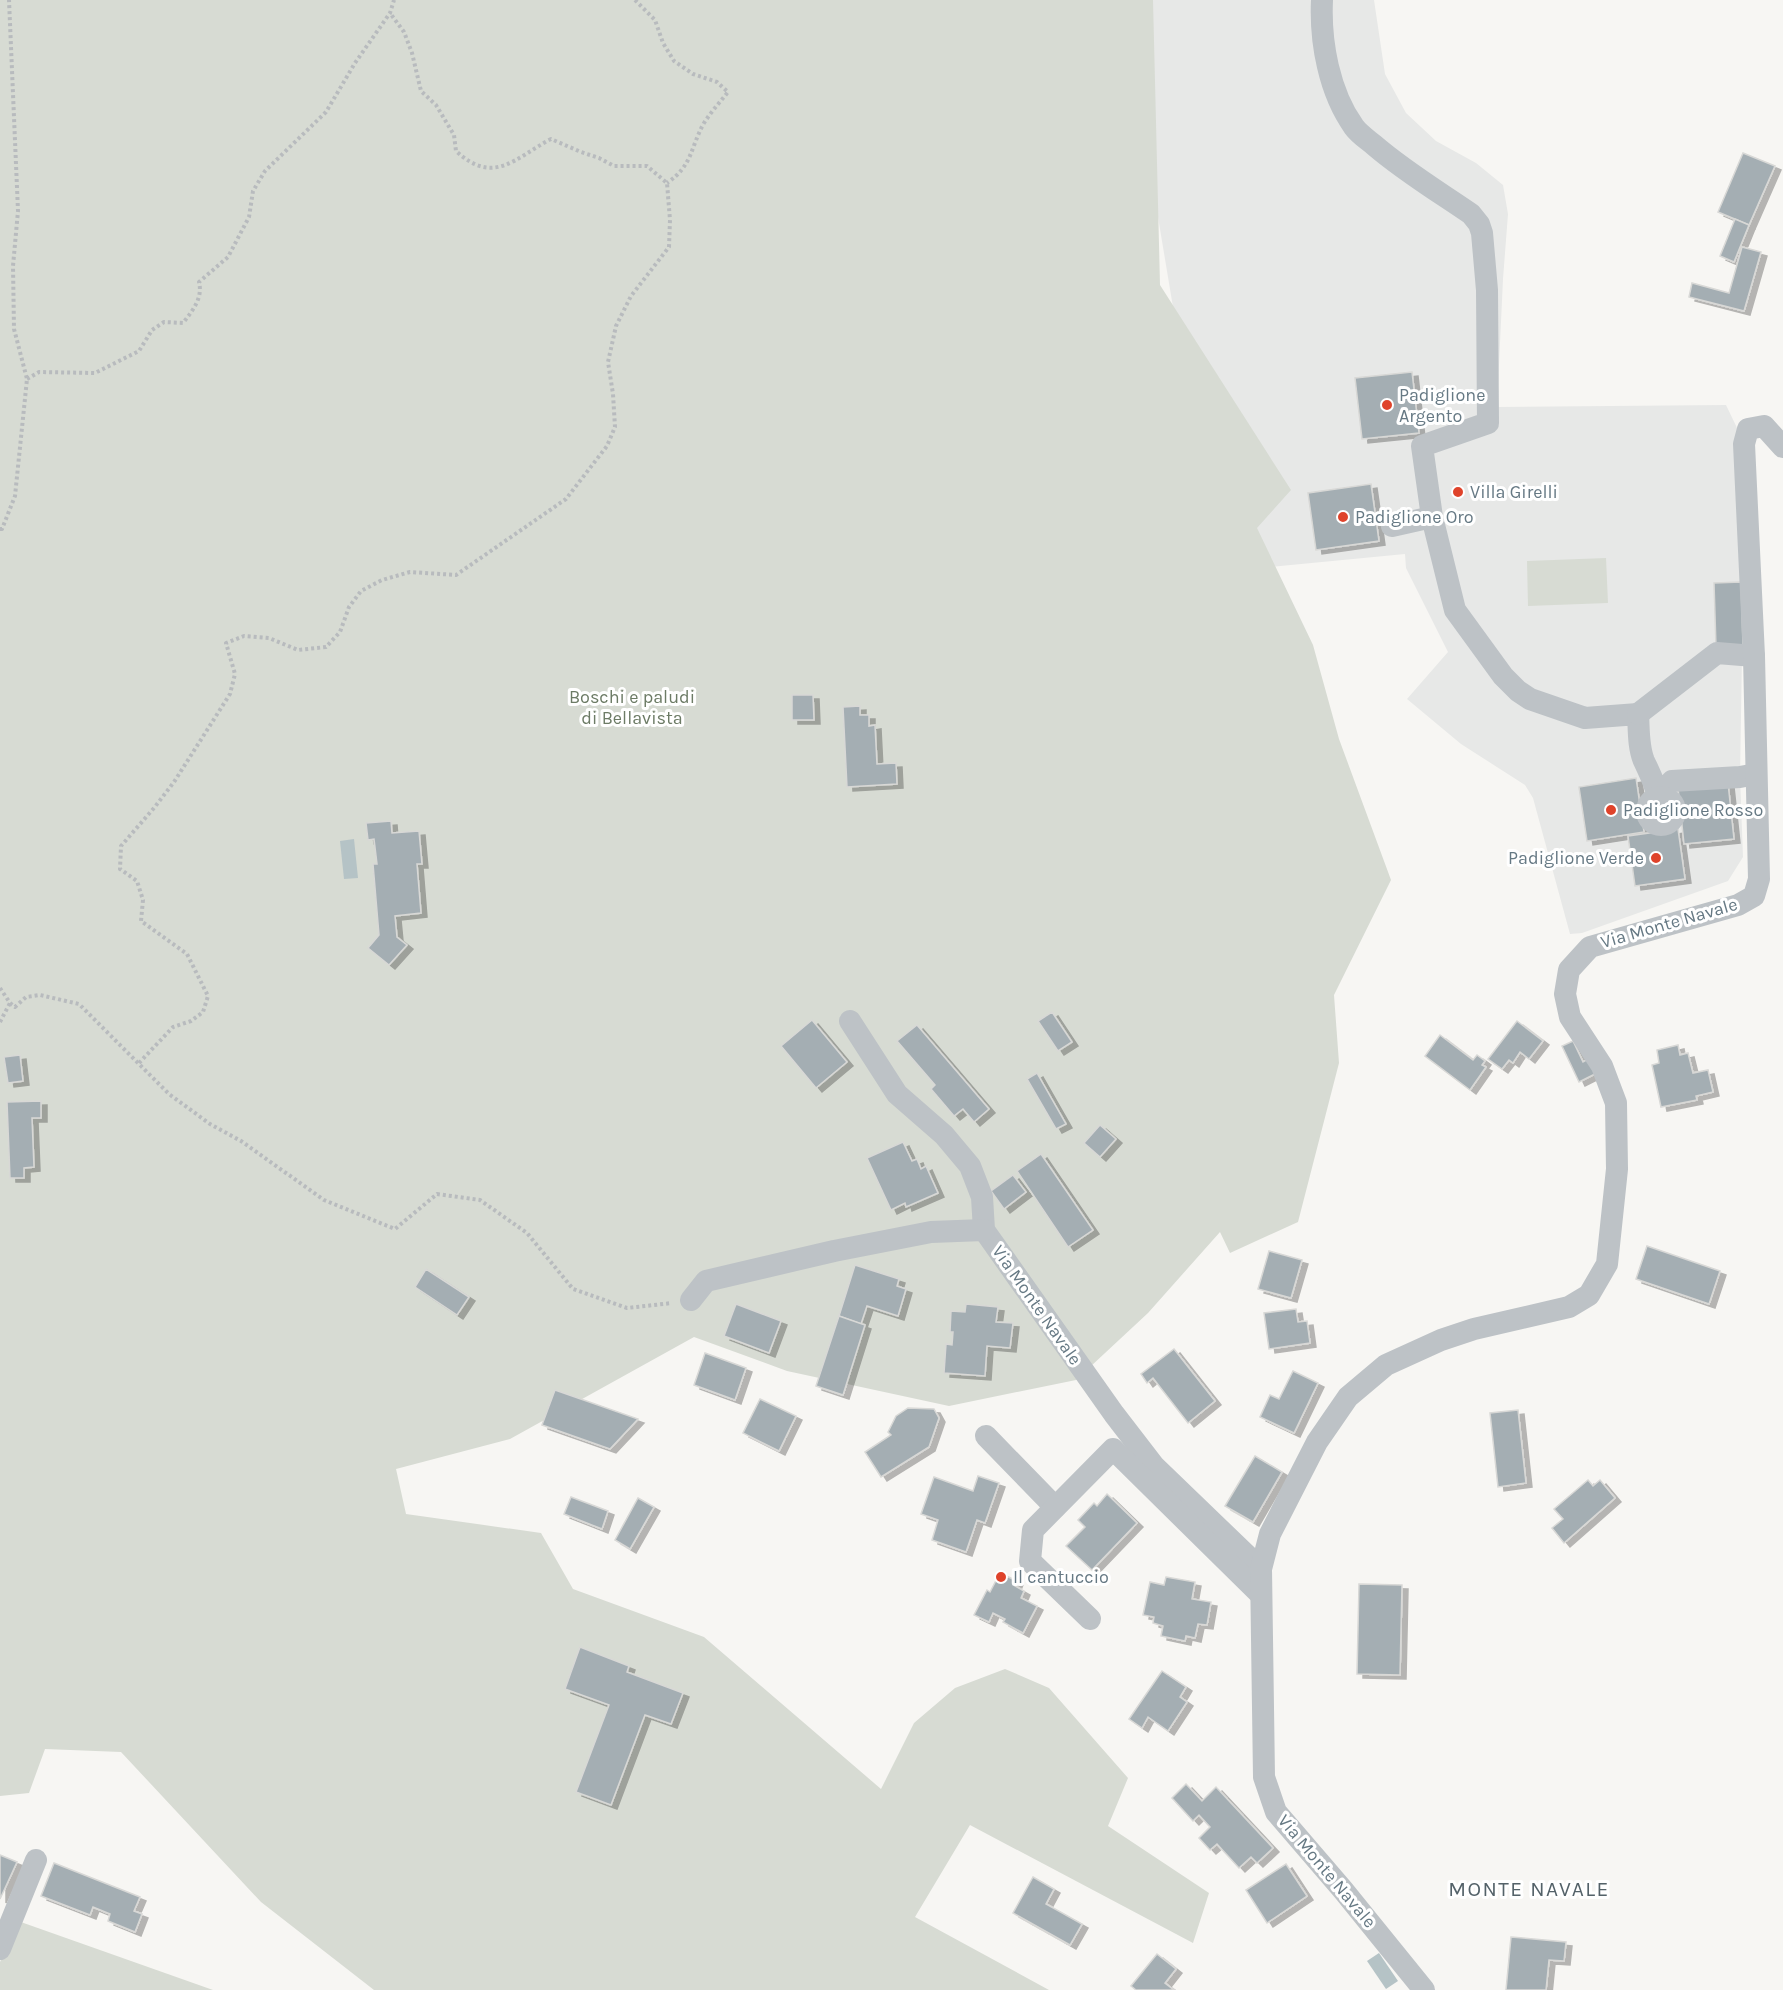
<svg xmlns="http://www.w3.org/2000/svg" width="1783" height="1990" font-family="Karla,sans-serif">
<style>
.built{fill:#e7e8e7}
.green{fill:#d7dbd3}
.water{fill:#b5c3c6}
.building{fill:#a4aeb3;stroke:#d8d8d6;stroke-width:1.5;filter:url(#shadow)}
.lines{fill:none;stroke-linecap:round;stroke-linejoin:round}
.path{stroke:#b8bbbe;stroke-width:4;stroke-dasharray:3 3;stroke-linecap:butt}
.minor{stroke:#bdc2c6;stroke-width:22}
.poi-dot{fill:#df432b;stroke:#fff;stroke-width:2}
.labels{text-anchor:middle;stroke-width:6;stroke-linejoin:round;paint-order:stroke}
.poi-label{font-size:18px;fill:#667984;stroke:#fff;text-anchor:start}
.park-label{font-size:18px;fill:#6c7b65;stroke:#fff}
.street-label{font-size:18px;fill:#667984;stroke:#fff}
.quarter-label{font-size:21px;letter-spacing:1.5px;fill:#546269;stroke:#fff}
</style>
<defs>
<filter id="shadow"><feDropShadow dx="6" dy="4" stdDeviation="0" flood-color="#0004"/></filter>
</defs>
<rect width="100%" height="100%" fill="#f7f6f3"/>
<path class="built" d="M1130,0H1374L1385,74L1406,113L1436,141L1476,163L1503,185L1508,214L1503,279L1497,407L1726,405L1738,430L1742,655L1740,777L1743,857L1728,881L1582,933L1570,934L1533,798L1525,785L1461,744L1407,699L1448,652L1406,568L1405,554L1178,576L1174,313L1135,79Z"/>
<g class="green">
<path d="M0,0H1153L1160,285L1291,490L1257,528L1313,645L1339,739L1391,880L1334,995L1339,1063L1298,1222L1230,1253L1220,1232L1148,1313L1076,1380L949,1406L787,1371L694,1337L510,1439L396,1469L406,1514L541,1533L573,1589L704,1637L881,1789L914,1723L955,1688L1005,1669L1049,1688L1128,1778L1108,1826L1209,1893L1193,1943L970,1825L915,1917L1049,1990H374L261,1902L121,1752L45,1749L29,1793L0,1796Z"/>
<path d="M1606,558L1608,603L1528,606L1527,561Z"/>
<path d="M18,1921L213,1990H0V1962Z"/>
</g>
<g class="water">
<path d="M354,839L358,878L344,879L340,841Z"/>
<path d="M1379,1953L1398,1981L1386,1989L1367,1961Z"/>
</g>
<g class="building">
<path d="M1743,153L1775,166L1749,225L1718,212Z"/>
<path d="M1735,219L1749,225L1734,262L1720,256Z"/>
<path d="M1742,247L1761,252L1744,311L1689,297L1692,283L1729,293Z"/>
<path d="M1412,372L1419,433L1362,439L1355,378Z"/>
<path d="M1371,484L1379,541L1316,550L1308,493Z"/>
<path d="M1741,582L1743,646L1716,647L1714,583Z"/>
<path d="M792,695H813L814,720H792Z"/>
<path d="M860,706V715H869V726L875,725L877,764L896,763L897,784L847,787L843,707Z"/>
<path d="M1636,778L1644,832L1587,841L1579,787Z"/>
<path d="M1728,783L1734,839L1684,844L1678,788Z"/>
<path d="M391,821L392,833L419,831L422,864H417L421,913L395,916L397,937L407,945L389,965L368,948L379,935L373,864H377L374,839L368,840L366,823Z"/>
<path d="M1678,829L1685,879L1635,886L1628,836Z"/>
<path d="M1052,1012L1072,1042L1058,1051L1038,1021Z"/>
<path d="M812,1020L847,1062L816,1088L781,1046Z"/>
<path d="M1517,1021L1543,1041L1529,1059L1520,1052L1513,1063L1509,1060L1502,1069L1488,1059Z"/>
<path d="M917,1025L989,1109L974,1122L963,1109L954,1116L931,1089L935,1085L897,1041Z"/>
<path d="M1440,1035L1473,1060L1477,1055L1485,1061L1482,1065L1486,1067L1470,1090L1425,1056Z"/>
<path d="M1573,1041L1583,1062L1588,1059L1595,1074L1579,1082L1562,1046Z"/>
<path d="M1678,1045L1680,1055L1688,1053L1693,1073L1708,1070L1713,1092L1696,1096L1697,1100L1661,1107L1652,1065L1659,1063L1657,1050Z"/>
<path d="M20,1055L23,1081L8,1083L4,1057Z"/>
<path d="M1037,1073L1066,1124L1056,1129L1027,1079Z"/>
<path d="M41,1101V1118H32L34,1167L24,1168V1178H10L7,1102Z"/>
<path d="M1100,1125L1116,1139L1100,1157L1084,1143Z"/>
<path d="M903,1142L912,1161L917,1159L921,1169L926,1166L938,1193L906,1207L905,1203L891,1210L867,1158Z"/>
<path d="M1041,1154L1093,1230L1068,1247L1017,1171Z"/>
<path d="M1013,1175L1026,1192L1004,1209L991,1191Z"/>
<path d="M1647,1246L1720,1271L1709,1304L1636,1279Z"/>
<path d="M1269,1251L1302,1260L1291,1298L1258,1289Z"/>
<path d="M855,1265L899,1279L897,1286L906,1289L898,1316L867,1306L861,1324L839,1316Z"/>
<path d="M426,1269L469,1297L457,1315L415,1287Z"/>
<path d="M736,1304L781,1321L769,1353L724,1336Z"/>
<path d="M966,1304L998,1307L996,1322L1013,1323L1010,1348L987,1346L985,1376L944,1373L946,1344L952,1345L953,1332H950L951,1311L965,1312Z"/>
<path d="M1296,1309L1298,1322L1307,1321L1310,1343L1269,1349L1264,1313Z"/>
<path d="M839,1316L865,1325L843,1395L816,1386Z"/>
<path d="M1174,1349L1215,1401L1188,1423L1153,1378L1147,1383L1141,1374Z"/>
<path d="M705,1353L746,1368L735,1400L694,1385Z"/>
<path d="M1293,1371L1318,1383L1294,1433L1260,1417L1270,1395L1279,1399Z"/>
<path d="M555,1390L638,1419L610,1449L542,1425Z"/>
<path d="M760,1399L796,1416L779,1451L743,1433Z"/>
<path d="M908,1408L934,1409L939,1418L929,1447L881,1477L865,1452L891,1435L888,1432L896,1416Z"/>
<path d="M1518,1410L1526,1483L1498,1487L1490,1413Z"/>
<path d="M1255,1456L1282,1472L1253,1522L1225,1506Z"/>
<path d="M978,1476L999,1483L985,1523L977,1520L966,1552L932,1540L938,1520L921,1514L934,1477L973,1491Z"/>
<path d="M1588,1480L1593,1486L1600,1480L1615,1498L1564,1543L1552,1528L1563,1519L1554,1509Z"/>
<path d="M1107,1494L1137,1523L1092,1570L1066,1546L1085,1527L1078,1520L1094,1503L1097,1506Z"/>
<path d="M571,1497L608,1511L602,1529L564,1514Z"/>
<path d="M638,1498L654,1507L630,1549L615,1540Z"/>
<path d="M1000,1573L1017,1581L1015,1586L1024,1591L1021,1598L1037,1606L1023,1633L1003,1622L1005,1619L993,1613L989,1622L974,1615L987,1590L990,1592Z"/>
<path d="M1166,1577L1195,1582L1192,1599L1211,1602L1207,1625L1198,1624L1195,1638L1186,1636L1185,1641L1161,1636L1163,1626L1153,1623L1154,1617L1143,1615L1150,1582L1164,1585Z"/>
<path d="M1359,1584L1402,1585L1400,1675L1357,1674Z"/>
<path d="M580,1647L629,1666L627,1672L683,1693L671,1724L645,1715L611,1805L576,1792L609,1705L565,1689Z"/>
<path d="M1162,1671L1186,1687L1180,1697L1187,1702L1168,1731L1148,1717L1142,1728L1129,1719Z"/>
<path d="M1186,1784L1202,1801L1216,1787L1273,1848L1257,1863L1251,1857L1239,1868L1217,1844L1210,1850L1199,1838L1210,1827L1199,1815L1193,1821L1172,1798Z"/>
<path d="M0,1855L17,1862L0,1899Z"/>
<path d="M54,1863L140,1897L134,1911L142,1914L135,1932L108,1921L110,1914L93,1907L90,1915L41,1896Z"/>
<path d="M1286,1864L1307,1896L1267,1923L1246,1890Z"/>
<path d="M1033,1877L1054,1889L1046,1904L1082,1924L1070,1945L1013,1913Z"/>
<path d="M1511,1937L1566,1942L1564,1961L1549,1960L1546,1990H1506Z"/>
<path d="M1157,1954L1176,1969L1165,1983L1174,1990H1136L1131,1986Z"/>
</g>
<g class="lines">
<g class="path">
<path d="M635,0L655,20L663,43L674,61L693,74L717,82L728,92C720,102 711,112 704,123C690,148 693,165 667,183"/>
<path d="M27,379L39,372L95,373L139,351L152,330L164,322L183,323C193,310 203,298 199,282L228,257L249,217L253,191L265,171L326,112L355,63L390,13L394,0"/>
<path d="M0,529H2L15,496L27,379L14,329L13,266L18,211L9,0"/>
<path d="M0,988L10,1003L15,1007L26,997L40,995L79,1004L169,1094L210,1124L241,1141L324,1200L395,1229L437,1194L480,1200L527,1233L573,1289L627,1308L672,1303"/>
<path d="M0,1022L10,1003"/>
<path d="M139,1063L173,1027L191,1021L203,1012L208,996L187,954L141,921L143,900L137,881L120,869L121,846L154,808L174,782L230,694L235,674L226,643L244,636L269,638L298,650L326,647L340,632L349,607L361,591L382,580L410,572L456,575L566,499L607,446L615,427L613,394L608,362L616,326L631,296L669,247L670,220L667,183L647,166H614L599,158L581,152L551,139C515,158 494,186 456,151L454,135L436,105L421,91L412,53L404,32L390,13"/>
</g>
<g class="minor">
<path d="M1322,0C1320,42 1329,92 1354,127C1359,134 1368,140 1374,145C1404,171 1439,192 1471,214L1479,224L1482,233L1487,290L1488,423L1422,446L1432,517L1455,610L1503,676L1518,691L1530,699L1585,718L1638,714C1639,729 1638,747 1644,761C1650,774 1655,783 1658,797L1672,781L1740,777L1756,774"/>
<path d="M1392,526L1432,517"/>
<path d="M1638,714L1717,653L1754,656"/>
<circle cx="1661" cy="811" r="14"/>
<path d="M850,1021L897,1094L944,1135L970,1166L982,1197L984,1230L1114,1414L1154,1466L1261,1569"/>
<path d="M691,1300L706,1281L834,1251L931,1232L984,1230"/>
<path d="M986,1436L1055,1507"/>
<path d="M1090,1619L1030,1561L1033,1530L1113,1449L1261,1595"/>
<path d="M0,1949L36,1860"/>
<path d="M1424,1990L1343,1890L1276,1812L1264,1777L1261,1569L1270,1534L1317,1442L1348,1397L1386,1365L1441,1340L1474,1329L1569,1307L1589,1295L1607,1264L1617,1169L1616,1103L1602,1066L1570,1017L1565,994L1569,970L1590,947L1738,905L1754,896L1759,879L1754,656L1744,444L1748,429L1764,426L1783,447"/>
</g>
</g>
<g class="poi-dot">
<circle cx="1387" cy="405" r="6"/>
<circle cx="1458" cy="492" r="6"/>
<circle cx="1343" cy="517" r="6"/>
<circle cx="1611" cy="810" r="6"/>
<circle cx="1656" cy="858" r="6"/>
<circle cx="1001" cy="1577" r="6"/>
</g>
<g class="labels">
<g class="poi-label">
<text x="1399" y="401">Padiglione<tspan x="1399" dy="21">Argento</tspan></text>
<text x="1470" y="498">Villa Girelli</text>
<text x="1355" y="523">Padiglione Oro</text>
<text x="1623" y="816">Padiglione Rosso</text>
<text x="1644" y="864" text-anchor="end">Padiglione Verde</text>
<text x="1013" y="1583">Il cantuccio</text>
</g>
<g class="park-label">
<text x="632" y="703">Boschi e paludi<tspan x="632" dy="21">di Bellavista</tspan></text>
</g>
<g class="street-label">
<text transform="translate(1669 923) rotate(-16)" y="6">Via Monte Navale</text>
<text transform="translate(1037 1305) rotate(55)" y="6">Via Monte Navale</text>
<text transform="translate(1327 1871) rotate(50)" y="6">Via Monte Navale</text>
</g>
<g class="quarter-label">
<text x="1529" y="1896">MONTE NAVALE</text>
</g>
</g>
</svg>
